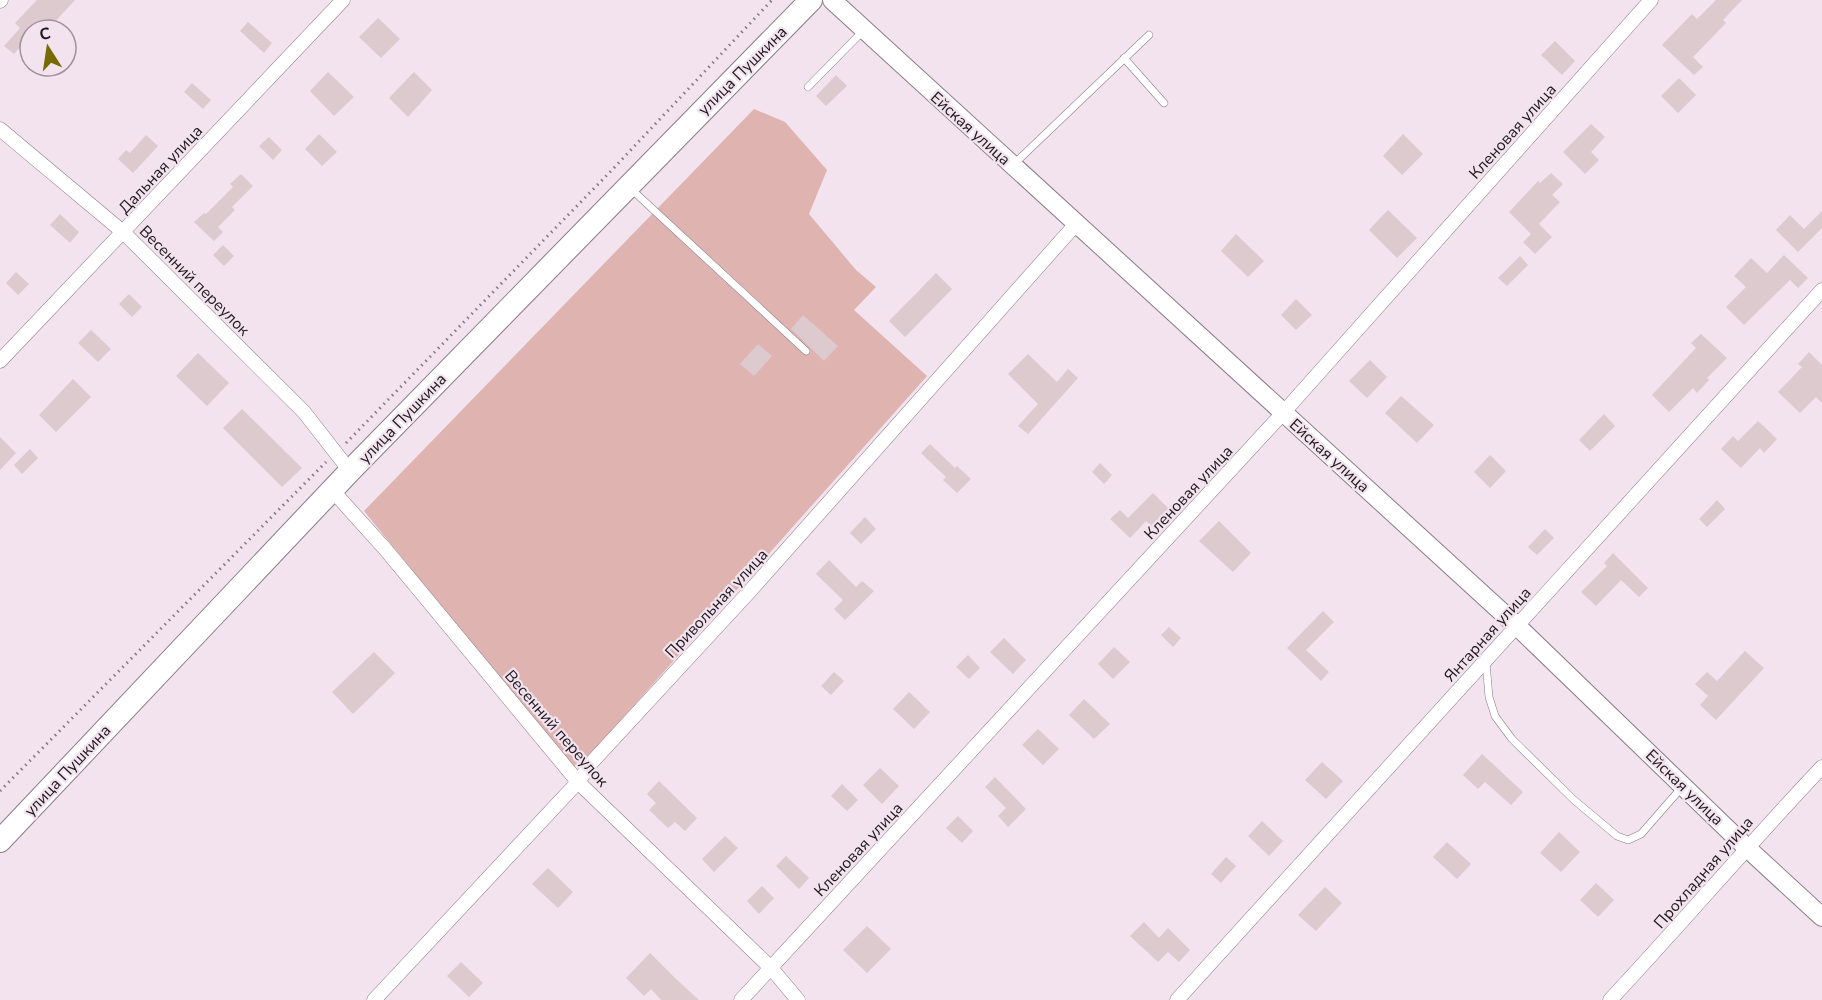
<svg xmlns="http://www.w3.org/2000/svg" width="1822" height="1000" font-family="'Nunito Sans',sans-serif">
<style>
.green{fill:#dfb3af}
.building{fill:#ddcacf}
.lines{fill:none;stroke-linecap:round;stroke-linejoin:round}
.service-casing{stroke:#8a7c86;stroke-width:8}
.minor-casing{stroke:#8a7c86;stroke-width:15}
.tertiary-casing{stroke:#8a7c86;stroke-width:20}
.primary-casing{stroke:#8a7c86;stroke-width:24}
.path{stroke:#837981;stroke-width:3;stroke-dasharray:1.5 4.5;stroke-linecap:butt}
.service{stroke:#fff;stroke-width:7}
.minor{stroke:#fff;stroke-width:14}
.tertiary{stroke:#fff;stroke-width:18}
.primary{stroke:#fff;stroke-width:22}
.labels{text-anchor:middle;stroke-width:4.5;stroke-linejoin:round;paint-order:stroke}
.street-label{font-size:16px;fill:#1d181c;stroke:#f2e3ef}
</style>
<rect width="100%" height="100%" fill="#f2e3ef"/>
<path class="green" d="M754,109L785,122L827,170L809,214L856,270L876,287L854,310L927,376L580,766H572L364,511Z"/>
<g class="building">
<path d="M37,0H75L52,25L45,19L36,30H30V36L14,54L4,46L20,28L15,23Z"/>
<path d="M1716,0H1742L1723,20L1726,23L1693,57L1703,67L1694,75L1662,45L1692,14L1697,19Z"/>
<path d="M378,18L400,39L381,58L359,37Z"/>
<path d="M248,22L272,43L264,53L240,31Z"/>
<path d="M1555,41L1575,61L1562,75L1541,55Z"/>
<path d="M328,72L354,97L334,116L310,91Z"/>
<path d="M414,72L432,90L408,117L389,98Z"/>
<path d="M836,75L847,86L826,106L816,96Z"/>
<path d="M1679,78L1696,95L1678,113L1661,96Z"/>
<path d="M192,83L211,100L203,109L184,92Z"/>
<path d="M1591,124L1605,137L1591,152L1599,160L1585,174L1563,152Z"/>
<path d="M319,134L337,152L322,166L305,149Z"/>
<path d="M1403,134L1423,154L1402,175L1383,156Z"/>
<path d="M146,135L158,146L133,173L118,159L126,150L130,153Z"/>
<path d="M269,137L282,150L273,160L259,146Z"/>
<path d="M1551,173L1563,184L1552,195L1560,202L1539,224L1552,237L1535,254L1523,242L1531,234L1509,212L1538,181L1540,183Z"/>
<path d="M241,174L253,186L232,207L235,210L218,227L223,232L214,241L194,222L204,213L206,214L233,187L230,184Z"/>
<path d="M1388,210L1417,238L1397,258L1369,230Z"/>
<path d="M1822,211V228L1798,252L1776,230L1790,215L1804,229Z"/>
<path d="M60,214L79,232L70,243L50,225Z"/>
<path d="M1236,234L1264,261L1248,277L1221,251Z"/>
<path d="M223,245L234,256L224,266L213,255Z"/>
<path d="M1784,255L1808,278L1798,288L1790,280L1744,325L1726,307L1746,287L1734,276L1751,258L1767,273Z"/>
<path d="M1520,256L1528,265L1507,286L1498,278Z"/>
<path d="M16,272L29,284L18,295L6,283Z"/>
<path d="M936,273L952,289L905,337L889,321Z"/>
<path d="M129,294L142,307L132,317L119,304Z"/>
<path d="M1296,299L1312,315L1296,330L1281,315Z"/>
<path d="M803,315L838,346L824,361L791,329Z"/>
<path d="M91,330L111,349L98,362L78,343Z"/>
<path d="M1701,334L1727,358L1707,378L1709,380L1697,393L1693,388L1669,412L1652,395L1696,348L1691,343Z"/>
<path d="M758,344L772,356L754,376L740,364Z"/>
<path d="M1809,352L1822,365V403L1816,397L1800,413L1778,392L1802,367L1798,364Z"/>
<path d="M198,353L229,383L207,406L176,376Z"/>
<path d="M1028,354L1057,382L1068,369L1078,378L1028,434L1018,426L1038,404L1008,374Z"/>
<path d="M1370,360L1387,377L1367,398L1349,381Z"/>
<path d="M73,379L91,397L56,432L39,415Z"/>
<path d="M1401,396L1434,425L1417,443L1385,413Z"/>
<path d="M242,409L302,468L282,487L223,428Z"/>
<path d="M1604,414L1615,426L1590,451L1579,440Z"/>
<path d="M1758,421L1777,439L1764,453L1760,448L1741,468L1721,449L1733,436L1738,441Z"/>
<path d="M0,437L16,453L0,470Z"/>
<path d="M930,444L955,468L957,466L971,479L957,493L943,480L946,477L921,453Z"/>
<path d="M30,449L38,458L22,474L14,465Z"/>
<path d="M1490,455L1506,471L1490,488L1474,472Z"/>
<path d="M1100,463L1112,475L1104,484L1092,472Z"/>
<path d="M1153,493L1170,510L1153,528L1146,521L1130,538L1110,519L1120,510L1128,518Z"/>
<path d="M1717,500L1725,509L1707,527L1699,519Z"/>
<path d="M865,517L876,529L861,544L850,533Z"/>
<path d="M1219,521L1251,553L1233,572L1199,541Z"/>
<path d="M1545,529L1554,538L1537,555L1528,547Z"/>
<path d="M1613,553L1648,588L1639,597L1621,580L1596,606L1581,592L1607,566L1604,563Z"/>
<path d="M829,560L856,587L862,581L874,591L845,620L834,609L843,600L816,574Z"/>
<path d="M1323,611L1334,622L1306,650L1329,672L1321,681L1287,648Z"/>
<path d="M1169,627L1181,638L1173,647L1161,635Z"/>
<path d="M1004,638L1026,660L1013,674L990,652Z"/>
<path d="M1114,647L1130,662L1113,679L1098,664Z"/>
<path d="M1745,651L1764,668L1716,720L1700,705L1708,696L1695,684L1707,672L1717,681Z"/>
<path d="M374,652L395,673L353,714L332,692Z"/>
<path d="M968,655L980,668L969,679L956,667Z"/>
<path d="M834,672L844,681L831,695L821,686Z"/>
<path d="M909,692L930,712L914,729L893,709Z"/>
<path d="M1084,699L1110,724L1094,739L1069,715Z"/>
<path d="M1038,729L1059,749L1043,765L1022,745Z"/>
<path d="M1482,754L1523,792L1511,805L1485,782L1478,789L1463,775Z"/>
<path d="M1322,762L1343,781L1326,799L1305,780Z"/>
<path d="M880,768L899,786L882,804L863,785Z"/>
<path d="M995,777L1026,809L1008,827L998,816L1006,808L985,787Z"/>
<path d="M659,781L697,818L685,831L675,822L668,828L649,810L656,803L647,794Z"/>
<path d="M842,784L858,800L847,811L831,796Z"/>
<path d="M958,816L973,831L962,843L946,828Z"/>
<path d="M1262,821L1283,841L1269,856L1248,836Z"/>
<path d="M1559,832L1580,852L1561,872L1540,853Z"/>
<path d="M725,836L738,848L714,872L702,859Z"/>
<path d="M1447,842L1471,864L1457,879L1433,857Z"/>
<path d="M786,856L809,878L799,889L776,866Z"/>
<path d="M1226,857L1236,866L1221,883L1211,874Z"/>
<path d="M548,868L573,892L558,908L532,884Z"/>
<path d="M1596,883L1614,900L1598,917L1580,900Z"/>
<path d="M762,886L774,898L759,914L747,901Z"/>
<path d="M1325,887L1342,903L1316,931L1298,915Z"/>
<path d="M1144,922L1159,938L1168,928L1190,950L1179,962L1168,952L1158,962L1130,936Z"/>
<path d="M867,926L891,949L867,973L843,950Z"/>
<path d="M650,953L676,979L699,1000H661L651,989L644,996L626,978Z"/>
<path d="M461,962L483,983L469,997L447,976Z"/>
</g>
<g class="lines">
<defs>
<g id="service">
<path d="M1124,58L1164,103"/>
<path d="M808,87L863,31"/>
<path d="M1014,164L1149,35"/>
<path d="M630,188L806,351"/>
<path d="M1486,663L1489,697L1495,716L1512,739L1574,800L1617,836L1628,840L1641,834L1683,786"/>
</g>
<g id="minor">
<path d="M0,1L1,0"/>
<path d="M0,129L123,232L304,412L350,471"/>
<path d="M0,361L343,0"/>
<path d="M332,490L386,550L578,782L771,968L798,1000"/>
<path d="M374,1000L578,782L592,762L750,591L1076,224"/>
<path d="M741,1000L1283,413L1651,0"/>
<path d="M1177,1000L1822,290"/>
<path d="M1610,1000C1682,923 1750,843 1822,767"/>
</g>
<path id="tertiary" d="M832,0L1517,626L1746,847L1822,917"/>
<path id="primary" d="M0,841L350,471L811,0"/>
</defs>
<use href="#service" class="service-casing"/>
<use href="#minor" class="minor-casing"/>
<use href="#tertiary" class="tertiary-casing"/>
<use href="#primary" class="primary-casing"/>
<g class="path">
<path d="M346,443L611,171L772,0"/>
<path d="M0,791L326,462"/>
</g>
<use href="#service" class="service"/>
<use href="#minor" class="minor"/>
<use href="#tertiary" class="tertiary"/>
<use href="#primary" class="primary"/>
</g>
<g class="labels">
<g class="street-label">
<text transform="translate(742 70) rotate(-45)" y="6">улица Пушкина</text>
<text transform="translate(971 128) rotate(42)" y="6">Ейская улица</text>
<text transform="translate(1512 131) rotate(-48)" y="6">Кленовая улица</text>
<text transform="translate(160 169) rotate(-47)" y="6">Дальная улица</text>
<text transform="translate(195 280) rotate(45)" y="6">Весенний переулок</text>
<text transform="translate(402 418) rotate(-46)" y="6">улица Пушкина</text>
<text transform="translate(1330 455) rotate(42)" y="6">Ейская улица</text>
<text transform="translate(1188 492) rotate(-47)" y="6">Кленовая улица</text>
<text transform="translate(716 603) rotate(-47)" y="6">Привольная улица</text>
<text transform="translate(1487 634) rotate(-48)" y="6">Янтарная улица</text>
<text transform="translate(557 728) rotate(49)" y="6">Весенний переулок</text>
<text transform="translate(67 770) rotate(-47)" y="6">улица Пушкина</text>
<text transform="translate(1685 787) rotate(44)" y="6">Ейская улица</text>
<text transform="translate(858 849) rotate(-47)" y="6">Кленовая улица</text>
<text transform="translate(1703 872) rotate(-49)" y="6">Прохладная улица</text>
</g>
</g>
<g transform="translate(48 48) rotate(348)"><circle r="28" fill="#f2e3ef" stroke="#9d929b" stroke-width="1.5"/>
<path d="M0-4.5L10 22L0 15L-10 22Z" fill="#766900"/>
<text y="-9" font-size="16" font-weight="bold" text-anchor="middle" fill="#1d181c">С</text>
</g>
</svg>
